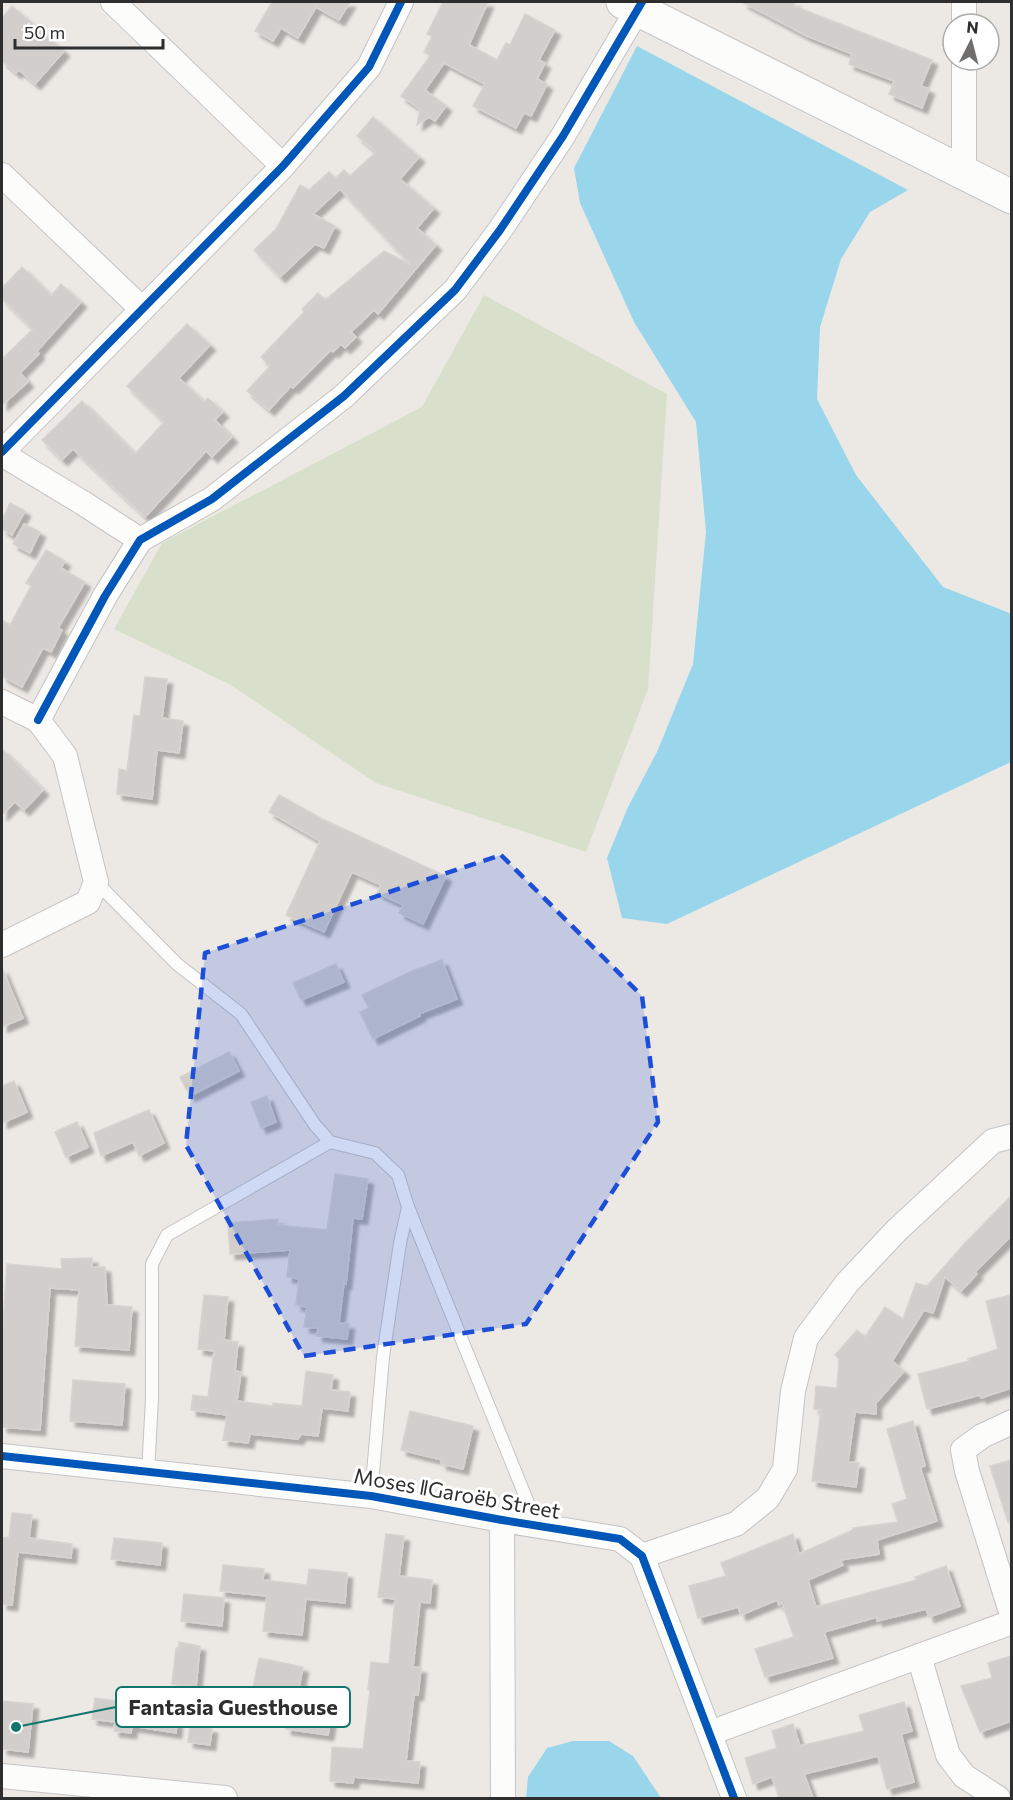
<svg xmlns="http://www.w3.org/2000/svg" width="1013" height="1800" font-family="Commissioner,sans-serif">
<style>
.cemetery{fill:#d8e0cc}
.water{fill:#99d6ec}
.building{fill:#d1cecb;stroke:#d7d4d0;stroke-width:1.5;filter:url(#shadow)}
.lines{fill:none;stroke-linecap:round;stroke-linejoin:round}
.lane-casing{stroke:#c5c4c5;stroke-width:14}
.street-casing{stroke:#c5c4c5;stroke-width:26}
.secondary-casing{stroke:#c5c4c5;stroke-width:35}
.lane{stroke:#fcfcfb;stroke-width:12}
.street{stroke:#fcfcfb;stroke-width:24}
.secondary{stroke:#fcfcfb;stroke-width:33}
.cycleway-casing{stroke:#fff;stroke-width:11}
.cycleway{stroke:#0057b8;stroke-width:8}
.marked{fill:#1d4ed8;fill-opacity:0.2;stroke:#1d4ed8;stroke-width:4.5;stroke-dasharray:12 8;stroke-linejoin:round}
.labels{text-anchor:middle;stroke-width:6;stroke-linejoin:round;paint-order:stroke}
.street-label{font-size:21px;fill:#2e2e2e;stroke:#fff}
.leader{fill:none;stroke:#0f766e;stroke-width:2}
.callout-dot{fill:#0f766e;stroke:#fff;stroke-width:2}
.callout{fill:#fff;stroke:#0f766e;stroke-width:2}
.callout-label{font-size:22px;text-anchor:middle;font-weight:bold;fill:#2e2e2e}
</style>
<defs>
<filter id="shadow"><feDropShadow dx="5.5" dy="5.5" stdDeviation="1.5" flood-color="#0004"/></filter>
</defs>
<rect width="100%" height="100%" fill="#ece8e4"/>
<path class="cemetery" d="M484,295L667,394L648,689L586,852L376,783L229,684L114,629L162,543L422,407Z"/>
<g class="water">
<path d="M637,46L908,190L870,212L841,259L820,327L817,399L856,475L943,587L1012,614L1011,762L667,924L622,918L607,858L628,807L657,752L693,664L706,532L696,422L634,322L580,203L574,168Z"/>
<path d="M573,1741H609L633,1756L661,1798H526L528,1777L547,1748Z"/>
</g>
<g class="building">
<path d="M272,2H350L339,20L316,7L298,38L281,28L273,41L255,31Z"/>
<path d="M443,2H488L469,45L497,60L506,43L510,45L525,14L555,30L539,60L545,63L537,79L547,84L531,116L524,113L516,128L473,106L485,84L444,63L425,90L446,106L435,121L429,117L417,125L420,109L401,96L430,56L424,52L432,36L427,34Z"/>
<path d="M742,2H795L794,6L932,60L921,86L929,89L922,108L889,94L894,81L849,64L852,54L807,36Z"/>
<path d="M12,6L64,51L35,84L19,70L16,73L2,61V18Z"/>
<path d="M373,117L419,157L400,179L434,208L417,228L436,245L378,314L374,310L351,332L356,337L345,348L341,344L333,352L331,350L293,388L291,386L269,410L247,391L270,366L261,357L304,312L302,309L318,293L325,300L384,251L411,265L340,189L313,214L335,226L324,248L315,244L280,277L254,250L276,229L300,185L309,190L329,172L336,178L344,170L350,176L376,152L357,136Z"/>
<path d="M22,267L51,296L61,284L81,302L37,351L39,354L20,373L28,382L2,405V359L33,329L2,299V288Z"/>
<path d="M187,324L210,345L179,378L204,402L208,398L223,412L215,420L232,437L212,457L206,451L145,517L73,449L62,460L42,440L82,401L135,454L164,422L127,386Z"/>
<path d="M10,503L25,511L12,535L2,529V521Z"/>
<path d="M24,524L40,532L30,553L13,544Z"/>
<path d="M46,550L65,561L61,568L85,582L58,628L62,630L51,652L43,648L22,687L2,676V620L10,625L31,586L26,583Z"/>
<path d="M145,677L167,679L162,718L183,721L179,753L157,750L152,799L117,794L119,769L127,771L134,715L140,716Z"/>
<path d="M2,749L43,790L24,810L15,802L2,815Z"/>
<path d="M279,795L322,819L446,876L423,924L399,913L403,905L377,893L381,885L352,872L324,932L286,915L320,841L269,812Z"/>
<path d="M442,960L457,999L419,1014L420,1016L373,1039L360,1012L369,1008L362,995L412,971Z"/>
<path d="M336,964L344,982L301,1000L293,983Z"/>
<path d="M2,968L23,1018L2,1027Z"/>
<path d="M229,1052L239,1071L190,1096L180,1077Z"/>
<path d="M14,1081L27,1112L2,1123V1086Z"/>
<path d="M267,1096L276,1122L261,1128L251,1102Z"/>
<path d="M149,1110L164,1143L139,1156L133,1142L101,1156L94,1133Z"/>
<path d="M77,1122L88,1147L66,1157L55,1132Z"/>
<path d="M335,1174L368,1179L362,1219L353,1218L346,1284L344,1283L339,1323L349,1324L347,1339L317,1336L318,1328L304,1327L307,1307L296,1305L299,1279L287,1277L290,1250L230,1254L228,1223L278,1219V1225L327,1230Z"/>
<path d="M1011,1196V1236L975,1272L977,1274L961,1291L945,1277L933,1313L924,1310L892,1361L904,1371L876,1403V1414L855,1412L848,1462L859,1463L856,1487L812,1481L821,1410L814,1409L816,1386L837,1388L839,1359L835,1355L857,1330L865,1337L885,1307L903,1319L916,1283L927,1286L965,1243Z"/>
<path d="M92,1258V1267H105L107,1305L132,1307L129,1350L75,1346L79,1290L50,1288L40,1430L2,1427V1337L7,1264L62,1269L61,1259Z"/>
<path d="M204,1295L228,1297L224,1340L238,1342L235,1371L241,1372L237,1401L273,1406V1403L302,1406L306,1371L333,1375L331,1390L350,1392L348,1411L322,1408L318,1436L301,1434L298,1439L250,1434L248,1443L223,1440L227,1415L191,1410L193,1395L208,1397L214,1351L198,1349Z"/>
<path d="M1011,1295V1388L981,1398L980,1395L927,1409L918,1374L969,1361L968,1359L998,1349L986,1301Z"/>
<path d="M73,1380L125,1384L122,1425L70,1421Z"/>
<path d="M410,1411L473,1426L463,1469L441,1464L442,1460L401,1450Z"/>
<path d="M913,1421L925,1466L920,1467L937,1521L877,1540L879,1554L840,1560L843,1565L808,1580L816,1607L916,1580L915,1577L946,1566L960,1606L929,1617L926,1609L877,1621V1617L824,1632L833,1658L765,1677L755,1649L794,1637L782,1603L779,1605L777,1600L741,1615L738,1607L698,1618L689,1586L726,1576L721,1563L793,1534L799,1554L853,1530V1528L898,1522L892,1504L907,1499L887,1429Z"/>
<path d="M1011,1460V1522H1008L990,1466Z"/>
<path d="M12,1513L32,1515L29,1538L72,1544L71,1558L18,1552L12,1605L2,1604V1538L9,1537Z"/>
<path d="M386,1534L404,1536L399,1576L432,1580L430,1603L420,1602L413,1667L421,1668L418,1695H414L406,1761L420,1762L418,1783L354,1777L353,1783L330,1781L332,1747L363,1749L370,1690L368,1689L371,1662L389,1664L395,1599L378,1597Z"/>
<path d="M114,1538L162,1543L160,1565L111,1559Z"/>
<path d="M223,1565L264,1569L263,1580L307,1585L309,1569L347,1573L345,1603L306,1599V1596L302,1635L263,1631L267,1596L220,1591Z"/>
<path d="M184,1594L224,1598L222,1626L181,1621Z"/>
<path d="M179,1642L200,1646L196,1687L172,1684L176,1648H179Z"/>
<path d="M1011,1656V1721L980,1732L961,1686L992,1678L988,1663Z"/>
<path d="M259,1658L303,1667L296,1702L333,1707L328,1735L286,1729L288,1713L261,1708L265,1690L253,1688Z"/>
<path d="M151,1688L180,1690L176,1733L132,1726L131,1733L114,1731L115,1722L92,1719L95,1698L150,1705Z"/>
<path d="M2,1701L33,1704L28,1752L2,1749Z"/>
<path d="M904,1702L912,1731L901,1734L914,1782L887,1789L878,1756L804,1774L813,1798H779L772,1777L753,1784L745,1758L777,1748L772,1731L793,1724L800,1746L864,1731L859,1715Z"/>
<path d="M190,1726L212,1728L210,1745L188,1742Z"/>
</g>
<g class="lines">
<defs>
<g id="lane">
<path d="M96,882L177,964L241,1014L315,1125L330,1142L375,1153L398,1175L408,1207L400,1243L383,1357L371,1496"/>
<path d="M408,1207L537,1525"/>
<path d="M148,1473L152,1398V1264L167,1235L330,1142"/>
</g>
<g id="street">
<path d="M113,2L283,166"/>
<path d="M964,2V24"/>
<path d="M964,60V174"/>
<path d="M2,175L142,309"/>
<path d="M2,452L283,166L369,67L401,2"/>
<path d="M2,454L83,503L140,540"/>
<path d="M2,702L38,720L65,756L96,882L88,902L2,945"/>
<path d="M38,720L105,596L140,540L212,499L344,396L455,290L500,230L563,136L642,2"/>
<path d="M1012,1422L982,1436L963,1450L967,1471L1012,1615"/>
<path d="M2,1456L371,1496L502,1520L620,1539L642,1556L734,1798"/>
<path d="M502,1520L503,1798"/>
<path d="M642,1556L736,1524L768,1498L785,1469L793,1391L806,1338L847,1283L897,1230L993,1141L1012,1136"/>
<path d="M919,1656L948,1755L964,1776L998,1798"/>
<path d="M710,1733L1012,1622"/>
<path d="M2,1776L225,1798"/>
</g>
<path id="secondary" d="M623,2L1012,197"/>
</defs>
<use href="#lane" class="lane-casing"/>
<use href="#street" class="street-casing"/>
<use href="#secondary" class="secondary-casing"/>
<use href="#lane" class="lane"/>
<use href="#street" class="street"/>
<use href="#secondary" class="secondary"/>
<defs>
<g id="cycleway">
<path d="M2,452L283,166L369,67L401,2"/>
<path d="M38,720L105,596L140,540L212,499L344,396L455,290L500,230L563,136L642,2"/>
<path d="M2,1456L371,1496L502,1520L620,1539L642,1556L734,1798"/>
</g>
</defs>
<use href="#cycleway" class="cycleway-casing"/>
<use href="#cycleway" class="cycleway"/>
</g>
<path class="marked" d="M501,855L642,996L658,1122L526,1324L304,1356L186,1145L205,953Z"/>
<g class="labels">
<g class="street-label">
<text transform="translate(457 1494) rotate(10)" y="7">Moses ǁGaroëb Street</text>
</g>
</g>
<path class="leader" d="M16 1727L116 1707"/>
<circle class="callout-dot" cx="16" cy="1727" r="6"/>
<rect class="callout" x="116" y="1687" width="234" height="40" rx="6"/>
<g class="callout-label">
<text x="233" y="1715">Fantasia Guesthouse</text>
</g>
<rect width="1013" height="1800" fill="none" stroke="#2e2e2e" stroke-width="6"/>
<g transform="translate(971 42) rotate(6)"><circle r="28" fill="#ffffff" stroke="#ababab" stroke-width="1.5"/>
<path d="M0-4.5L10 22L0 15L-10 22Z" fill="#706f6e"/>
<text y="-9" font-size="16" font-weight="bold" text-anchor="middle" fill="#2e2e2e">N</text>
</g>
<path d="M15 39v9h148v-9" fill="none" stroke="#2e2e2e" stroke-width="3"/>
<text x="24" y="39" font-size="18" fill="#2e2e2e" stroke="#ffffff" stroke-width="4.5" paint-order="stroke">50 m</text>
</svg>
